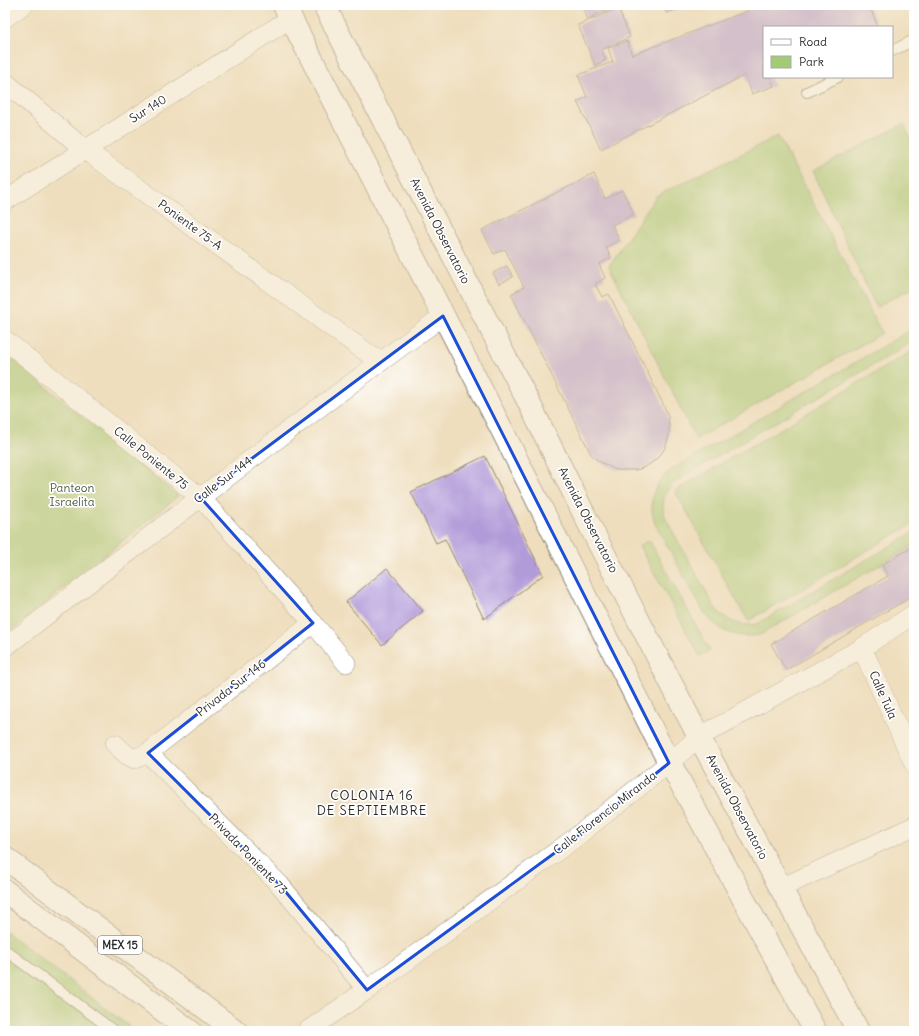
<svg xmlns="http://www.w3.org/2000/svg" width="919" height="1036" font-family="Delius,sans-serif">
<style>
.green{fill:#a3cb76;stroke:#677b50}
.building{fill:#b29bd9}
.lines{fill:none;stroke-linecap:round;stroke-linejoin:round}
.lane-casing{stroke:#8d8474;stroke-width:12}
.street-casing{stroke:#8d8474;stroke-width:20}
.secondary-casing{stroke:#8d8474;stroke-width:24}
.highway-casing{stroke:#8d8474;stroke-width:24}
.lane{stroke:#fff;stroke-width:10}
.street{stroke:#fff;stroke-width:19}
.secondary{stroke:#fff;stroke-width:22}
.highway{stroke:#fff;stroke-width:22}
.marked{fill:none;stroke:#1d4ed8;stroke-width:3;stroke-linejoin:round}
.labels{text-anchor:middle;stroke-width:3.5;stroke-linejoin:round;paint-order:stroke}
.shield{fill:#fff;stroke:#6b6b6b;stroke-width:1}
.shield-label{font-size:11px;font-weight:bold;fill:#2b2b2b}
.street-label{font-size:12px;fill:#2b2b2b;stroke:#fff}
.park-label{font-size:12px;fill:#4f5b42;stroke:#fff}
.neighbourhood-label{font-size:13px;letter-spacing:1px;fill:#2b2b2b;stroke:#fff}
</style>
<rect width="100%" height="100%" fill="#fff"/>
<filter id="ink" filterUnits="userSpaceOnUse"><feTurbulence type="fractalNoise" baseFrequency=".025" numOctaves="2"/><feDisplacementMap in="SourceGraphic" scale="8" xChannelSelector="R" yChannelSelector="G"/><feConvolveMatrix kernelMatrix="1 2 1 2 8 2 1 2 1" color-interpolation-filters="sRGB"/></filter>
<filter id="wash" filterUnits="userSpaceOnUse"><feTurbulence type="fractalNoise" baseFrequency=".012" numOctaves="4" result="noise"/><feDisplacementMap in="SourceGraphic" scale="16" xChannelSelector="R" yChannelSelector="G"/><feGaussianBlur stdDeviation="0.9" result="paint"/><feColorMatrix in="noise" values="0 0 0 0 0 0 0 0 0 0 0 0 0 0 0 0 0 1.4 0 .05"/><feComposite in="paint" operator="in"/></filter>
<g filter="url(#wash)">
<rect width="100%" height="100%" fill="#efdebd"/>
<g class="green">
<path d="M904,124L914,146V287L876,307L813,171Z"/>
<path d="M778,136L882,333L696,439L609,266L656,196Z"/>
<path d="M914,328V341L679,479C664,489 660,502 666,519L714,606C725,621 738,627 757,624L914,532V545L760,635C735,639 719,632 704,612L655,524C648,500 652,484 673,469Z"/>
<path d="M914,350V523L748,621L675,491Z"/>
<path d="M5,353L178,496L5,636Z"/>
<path d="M649,540L710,651L700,656L639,546Z"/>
<path d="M5,931L135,1031H5Z"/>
</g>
<g id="blocks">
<g class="building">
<path d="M581,5H616L588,19Z"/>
<path d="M618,5H630L631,7L621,12Z"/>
<path d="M664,5H692L666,13Z"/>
<path d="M763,5H869L878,27H764V77H770L774,86L752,94L745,75L601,149L577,102L587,97L578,75L613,62L608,48L627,41L632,55Z"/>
<path d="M618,8L630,37L601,50L606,60L595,65L578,25Z"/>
<path d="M594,174L605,199L622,190L634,214L612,225L619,240L606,247L611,258L599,264L605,278L595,284L602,297L609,294L664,406L668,416L669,426V436L666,446L661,454L654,461L645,467L636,470H616L598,461L591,454L511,294L524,287L505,249L494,254L482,230Z"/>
<path d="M507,266L513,277L499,284L493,273Z"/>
<path d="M485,456L543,575L484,619L445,539L436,543L411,492Z"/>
<path d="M914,546V595L786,670L771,644L888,576L882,565Z"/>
<path d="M387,568L423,611L382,645L346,602Z"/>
</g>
</g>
</g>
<g filter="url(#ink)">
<use href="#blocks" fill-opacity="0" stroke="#8d8474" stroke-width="1"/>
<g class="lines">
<defs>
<g id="lane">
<path d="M892,51L914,40"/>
<path d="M807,92L838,77"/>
<path d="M5,950L114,1031"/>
</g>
<g id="street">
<path d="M5,18L23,5"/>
<path d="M5,82L84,149L380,362"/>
<path d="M5,201L291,18"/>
<path d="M5,340L200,497L313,623L346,663"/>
<path d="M5,647C151,536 295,423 443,316"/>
<path d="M862,648L914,764"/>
<path d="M115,744L127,755L135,759L148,753L280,885L367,990"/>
<path d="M148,753L313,623"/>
<path d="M781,888L914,826"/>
<path d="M307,1031L367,990L571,841L669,763L699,737L862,648L914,614"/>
</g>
<g id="secondary">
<path d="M284,5L503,432L660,745L815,1031"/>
<path d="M324,5L529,403L596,538L699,737L858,1031"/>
</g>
<g id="highway">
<path d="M5,858L236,1031"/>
<path d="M5,891L190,1031"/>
</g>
</defs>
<use href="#lane" class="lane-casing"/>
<use href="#street" class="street-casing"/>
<use href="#secondary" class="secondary-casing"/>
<use href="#highway" class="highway-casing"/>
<use href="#lane" class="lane"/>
<use href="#street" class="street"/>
<use href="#secondary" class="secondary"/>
<use href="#highway" class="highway"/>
</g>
</g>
<path d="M0 0H919V1036H0ZM443,316L669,763L571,841L367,990L280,885L148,753L313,623L200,497Z" fill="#efdebd" fill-opacity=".55" fill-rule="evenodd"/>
<path class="marked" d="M443,316L669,763L571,841L367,990L280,885L148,753L313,623L200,497Z"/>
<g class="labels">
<rect class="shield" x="98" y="936" width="44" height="18" rx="3"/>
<g class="shield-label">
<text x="120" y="949">MEX 15</text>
</g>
<g class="street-label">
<text transform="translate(148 109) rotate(-32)" y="4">Sur 140</text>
<text transform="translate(190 225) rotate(36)" y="4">Poniente 75-A</text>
<text transform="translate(440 231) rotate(63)" y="4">Avenida Observatorio</text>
<text transform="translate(151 458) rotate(39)" y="4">Calle Poniente 75</text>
<text transform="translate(223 480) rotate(-37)" y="4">Calle Sur 144</text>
<text transform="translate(588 520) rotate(63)" y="4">Avenida Observatorio</text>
<text transform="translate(231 688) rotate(-38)" y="4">Privada Sur 146</text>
<text transform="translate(883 695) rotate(66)" y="4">Calle Tula</text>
<text transform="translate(737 807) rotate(62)" y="4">Avenida Observatorio</text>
<text transform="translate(605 813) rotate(-38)" y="4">Calle Florencio Miranda</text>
<text transform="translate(248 854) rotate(46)" y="4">Privada Poniente 73</text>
</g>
<g class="park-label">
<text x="72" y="492">Panteon<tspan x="72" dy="14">Israelita</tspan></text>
</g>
<g class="neighbourhood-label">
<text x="372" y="800">COLONIA 16<tspan x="372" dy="15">DE SEPTIEMBRE</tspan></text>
</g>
</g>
<rect width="919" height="1036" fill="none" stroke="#fff" stroke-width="20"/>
<rect x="763" y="26" width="130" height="52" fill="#ffffff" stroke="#aaaaaa"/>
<rect x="771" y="39" width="20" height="6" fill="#ffffff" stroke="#aaaaaa"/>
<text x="799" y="46" font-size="12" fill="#2b2b2b">Road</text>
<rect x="771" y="56" width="20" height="12" fill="#a3cb76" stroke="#aaaaaa"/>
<text x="799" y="66" font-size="12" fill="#2b2b2b">Park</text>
</svg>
